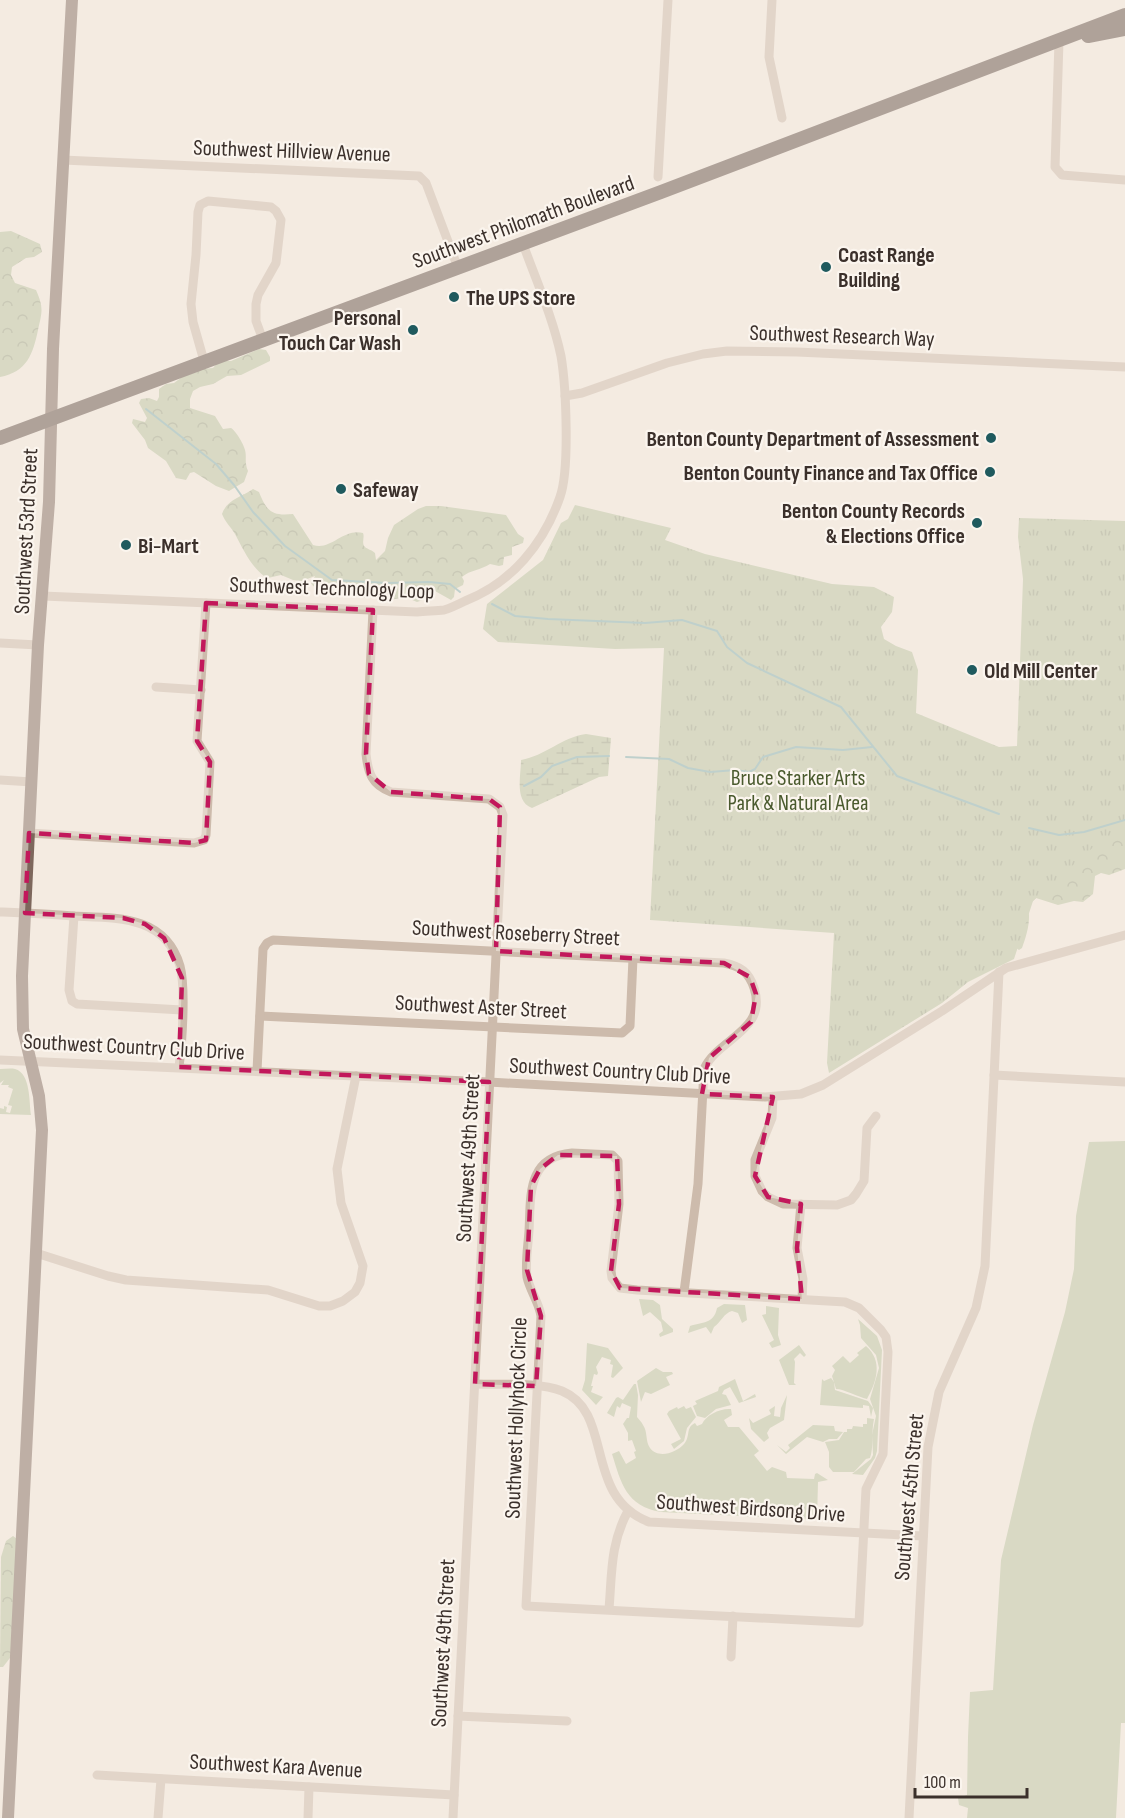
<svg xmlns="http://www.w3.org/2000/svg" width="1125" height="1818" font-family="'Sofia Sans Condensed',sans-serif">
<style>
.green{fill:#b8c4a0}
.forest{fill:url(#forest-crowns)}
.wetland{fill:url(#wetland-marsh)}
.park{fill:url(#park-tufts)}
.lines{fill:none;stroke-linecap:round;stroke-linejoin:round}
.stream{stroke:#7fb0b2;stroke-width:2}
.minor{stroke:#cdbbac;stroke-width:9}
.major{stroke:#7d675c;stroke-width:12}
.highway{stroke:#5c4a42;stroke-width:14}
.marked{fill:none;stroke:#c2185b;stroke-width:4.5;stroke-dasharray:12 8;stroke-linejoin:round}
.poi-dot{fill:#1f5a5e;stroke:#fbf5ee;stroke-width:2}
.labels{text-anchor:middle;stroke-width:4.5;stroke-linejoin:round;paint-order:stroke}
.street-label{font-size:22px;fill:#3b302b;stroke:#fbf5ee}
.poi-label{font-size:22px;font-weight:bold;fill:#3b302b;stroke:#fbf5ee;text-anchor:start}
.park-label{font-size:22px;fill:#4a5a2e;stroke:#fbf5ee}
</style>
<defs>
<pattern id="forest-crowns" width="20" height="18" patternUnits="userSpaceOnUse" patternTransform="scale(1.5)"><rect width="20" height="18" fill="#b8c4a0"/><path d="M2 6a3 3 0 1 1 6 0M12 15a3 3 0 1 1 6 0" fill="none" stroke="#97a083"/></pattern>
<pattern id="wetland-marsh" width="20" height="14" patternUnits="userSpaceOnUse" patternTransform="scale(1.5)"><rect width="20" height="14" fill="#b8c4a0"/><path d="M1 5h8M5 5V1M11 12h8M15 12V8" fill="none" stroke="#97a083"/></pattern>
<pattern id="park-tufts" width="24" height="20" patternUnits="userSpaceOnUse" patternTransform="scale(1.5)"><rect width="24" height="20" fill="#b8c4a0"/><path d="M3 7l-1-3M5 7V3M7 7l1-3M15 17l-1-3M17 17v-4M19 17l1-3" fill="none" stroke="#97a083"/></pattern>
</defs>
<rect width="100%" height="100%" fill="#f4ebe1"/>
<g class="green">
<path d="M0,1069C5,1069 11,1068 15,1069C31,1073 29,1103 31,1115L0,1114V1108L4,1109V1106L7,1107L6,1112L10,1113L12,1106L8,1105L13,1089L8,1087L9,1085H1L4,1080L0,1083Z"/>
<path d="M1125,1141V1723H1121L1116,1818H967L968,1808L959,1805L958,1798L967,1795L968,1737L970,1692L993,1690L1001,1560L1033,1425L1065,1312L1074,1269L1076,1216L1089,1142Z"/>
<path d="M639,1299L653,1300L660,1305L662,1319L673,1329V1332L660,1337L659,1334L663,1331L661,1322L650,1312L643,1316Z"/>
<path d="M724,1304L745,1305L747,1320L742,1323L738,1313L732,1311C724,1313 721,1322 714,1327L711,1334L706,1327L688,1333L690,1326C702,1322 714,1324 717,1308Z"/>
<path d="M766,1306L779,1308L778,1335L781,1345L772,1348L769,1343L774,1340L762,1315L766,1314Z"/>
<path d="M858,1319L877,1336L882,1350L877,1451L875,1458L863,1475L852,1474L871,1459L873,1455L872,1435L876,1416L870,1399L879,1368L876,1355L861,1338L860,1325Z"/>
<path d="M587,1343L608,1348L623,1368L613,1378L611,1377L613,1365L610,1364L611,1360L602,1357L596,1367L598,1373L597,1375L594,1374L591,1386H593L591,1392L603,1397L596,1405L582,1390L585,1380Z"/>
<path d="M799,1345L806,1355L804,1357L800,1353L794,1359L795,1362L794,1383L796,1385H789L779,1360Z"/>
<path d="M866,1346C883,1361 877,1381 867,1399C858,1397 844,1389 836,1389L832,1376L835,1370L832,1366L843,1356L850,1363L859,1355L857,1353Z"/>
<path d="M656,1368L663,1372H672L673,1374L666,1377L670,1385L651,1394L645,1392L641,1402L637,1381Z"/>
<path d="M831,1378L834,1382L835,1390L868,1401L873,1408L871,1417L869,1406L863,1405V1408L820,1405L822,1379L824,1381Z"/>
<path d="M735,1379L743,1401L755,1394L756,1397L739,1403L730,1387L724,1390L722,1394L726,1395L731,1405L716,1409L705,1418L697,1416L693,1406L697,1404L695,1401L718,1391L719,1387Z"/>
<path d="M634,1384H636L638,1395L637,1417C639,1420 642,1422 643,1425C648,1432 645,1441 650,1448C658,1459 676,1453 684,1444C691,1436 685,1428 695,1423L697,1426L702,1424C706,1415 720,1408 731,1409L732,1415L724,1420L728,1427H739L759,1451L754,1455L767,1471L772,1467L786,1472L787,1478L814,1479L815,1474L817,1473L828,1480L818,1482L817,1520L661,1512C626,1506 621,1483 612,1454L619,1451L626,1464L636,1458L634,1452L636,1451L632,1440L628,1441V1433L623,1424L627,1418H629L631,1407L622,1403L620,1408L617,1406L614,1417L607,1413L616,1398L618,1397L623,1400Z"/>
<path d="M787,1395L784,1420L770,1428L767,1433L769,1438L764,1442L751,1429L749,1418L753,1423L771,1414L769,1410L775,1406L774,1416L780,1417L781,1408Z"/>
<path d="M684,1406L686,1409L691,1407L696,1417L687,1428L684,1441L674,1449L671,1444L681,1439L667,1414L669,1411L677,1407L678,1409Z"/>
<path d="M867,1418L874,1419C871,1433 874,1447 870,1458L866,1459L854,1472H833L829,1467V1452L825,1442L839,1440L844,1432H847V1429H852L853,1426L863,1427V1424H867Z"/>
<path d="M813,1425L834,1426L835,1431L843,1432L837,1439H829L823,1442L807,1437L786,1454L777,1445L786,1452L790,1448L788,1445Z"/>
</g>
<g class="forest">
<path d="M11,231L40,244L42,252L34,257L26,258L12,267L11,275L15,283L36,290C44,308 42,312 38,330C33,354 27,372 0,377V232Z"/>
<path d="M259,349L266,350L270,357V361L241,375L227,376L213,384L200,387L193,391L190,399V408L215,416L223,429L231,428C235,430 244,444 245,450C247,457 244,461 248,471L244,482L229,491L216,486L194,472L190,473L186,480L176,478L166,461L148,448L145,440L132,423L133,419L145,422L147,418L139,403L141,399L149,398L157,401L159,397V389L166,384L174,383L186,374L194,373L201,369L213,368L219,361H231Z"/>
<path d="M253,489L259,492C267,512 272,516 293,514L313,545C331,551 343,528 363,533C365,537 361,543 365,547C367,549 372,550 375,553L376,560L385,551L388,538L394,525L418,509L426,506H441L506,515L518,534L524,538L523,543L512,547V555L504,557L503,565L499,566L490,564C481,570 470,570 462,577L464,581L463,585L455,589L454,597L451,600L435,591L430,592L426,599L417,602L405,597L385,601L377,596L363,598L351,595H333L313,586L311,583L315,576L302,581L293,580L281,575L268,578L264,576C250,565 243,549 235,534C231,527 225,522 222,514C227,499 242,497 253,489Z"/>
<path d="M1125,784V869L1109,875L1101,873L1095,876L1093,894L1083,902L1074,901L1058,905L1036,898L1028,906C1031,921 1027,934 1022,948L1019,950L1015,947L1020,908Z"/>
<path d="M13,1536L20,1541L13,1654L3,1667H0L1,1557L6,1541Z"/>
</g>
<path class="wetland" d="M586,734L611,738L608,776L599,777L532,808C514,801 521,776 521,760C545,756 562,737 586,734Z"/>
<path class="park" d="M575,505L671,528L665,540L705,554L832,584L874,587L894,597L892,612L881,627L884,639L896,646L912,652L918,670L916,713L999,747L1017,746L1023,579L1018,537L1019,518L1125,521V832L1099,842L1033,901L1014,959L968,982L942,1003L829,1073L827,1063L834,933L650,920L664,648L615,649L498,642L483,629L487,604L543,560L561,523L568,519Z"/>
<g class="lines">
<g class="stream">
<path d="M146,409L216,464L234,485L253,512L285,546L332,580L387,583L429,582L450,584L460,592"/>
<path d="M492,604L515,616L548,619L645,623L682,620L717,631L727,647L747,663L841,707L897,776L999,814"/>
<path d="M626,757L669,759L688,768L710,772L736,770L749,772L755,769L763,757L796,747L843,750L872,747"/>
<path d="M524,786L541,777L552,766L577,757L609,756"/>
<path d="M1029,828L1059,835L1084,832L1125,820"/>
</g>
<g class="minor">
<path d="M772,0L769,57L782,118"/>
<path d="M1059,41L1055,167L1062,175L1125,180"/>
<path d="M63,160L419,176L426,183L458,268"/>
<path d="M658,177L668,0"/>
<path d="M204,361L193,322L191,304L196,255L198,212L200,205L208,201L271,207L276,211L281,220L276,263L258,295L256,304V321L263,340"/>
<path d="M565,396L582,393L667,363L703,354L727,351L797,352L1125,367"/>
<path d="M43,596L417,612C426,611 435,611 444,610C451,608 459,604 465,601C512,583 544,543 560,497C570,469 566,386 561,356C553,318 536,280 523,244"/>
<path d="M373,610L366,754C368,773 372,785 391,792L489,799L500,807L503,815L453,1818"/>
<path d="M0,643L38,645"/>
<path d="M156,687L201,690"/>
<path d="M0,780L32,782"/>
<path d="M29,833L194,843L204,840L206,835L210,762L197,741L206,603"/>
<path d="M0,912C24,913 49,914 73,916C117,918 165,915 180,966C186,988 182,1044 179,1067"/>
<path d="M74,916L69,990L72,1001L77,1004L182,1010"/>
<path d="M260,1016L622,1033L630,1026L633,958"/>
<path d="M0,1060L489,1082L765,1097L801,1094L823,1085L942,1011L1006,968L1125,935"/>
<path d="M257,1071L263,949L267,943L273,940L724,963C740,966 749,972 754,988C768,1031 718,1038 704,1069L698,1184L684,1292"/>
<path d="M994,1075L1125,1082"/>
<path d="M773,1097L772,1118L755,1160V1176L762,1191L768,1197L783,1204L837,1205L851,1200L856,1194L864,1181L867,1128L876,1116"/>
<path d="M572,1153L612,1155L618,1161L619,1204L611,1271L612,1278L620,1288L637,1290L845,1302L859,1308L881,1330L886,1337L888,1352L883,1454L866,1489L859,1623L526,1606L541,1316C539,1302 530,1291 527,1277C525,1263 528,1246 529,1231C531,1197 526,1157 572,1153Z"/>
<path d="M801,1204L797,1248L803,1279L802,1299"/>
<path d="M36,1253L108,1276L126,1280L268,1290L319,1306H330L343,1301L355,1292L360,1283L363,1266L341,1203L337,1169L356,1076"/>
<path d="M475,1384C501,1385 538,1382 562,1391C615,1413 582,1496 649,1522L923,1536"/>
<path d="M609,1609C612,1574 610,1544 628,1511"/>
<path d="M731,1657L733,1616"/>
<path d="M458,1716L567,1721"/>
<path d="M97,1775L454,1795"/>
<path d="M158,1818L161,1779"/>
<path d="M308,1818L309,1787"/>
<path d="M909,1818L928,1447L939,1392L976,1308L985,1266L999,972"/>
</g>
<path class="major" d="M8,1818L42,1130L39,1096L23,1029L22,976L38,645L49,502L53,349L72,0"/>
<g class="highway">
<path d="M1088,36L1125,29"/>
<path d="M0,438L661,192L1125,15"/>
</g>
</g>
<path d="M0 0H1125V1818H0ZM206,603L373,610L366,754L369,774L391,792L489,799L500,807L496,951L724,963L750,977L756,994L751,1022L709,1058L702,1094L773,1097L755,1176L768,1197L801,1204L797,1248L802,1299L620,1288L611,1271L619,1204L617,1156L558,1155L540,1169L531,1186L527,1270L541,1316L536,1386L475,1384L489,1082L179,1067L182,978L164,938L145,924L123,918L25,913L29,833L194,843L206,840L210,762L197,741Z" fill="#f4ebe1" fill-opacity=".55" fill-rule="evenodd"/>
<path class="marked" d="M206,603L373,610L366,754L369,774L391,792L489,799L500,807L496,951L724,963L750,977L756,994L751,1022L709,1058L702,1094L773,1097L755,1176L768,1197L801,1204L797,1248L802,1299L620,1288L611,1271L619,1204L617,1156L558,1155L540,1169L531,1186L527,1270L541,1316L536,1386L475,1384L489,1082L179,1067L182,978L164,938L145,924L123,918L25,913L29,833L194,843L206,840L210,762L197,741Z"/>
<g class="poi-dot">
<circle cx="826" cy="267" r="6"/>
<circle cx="454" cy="297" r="6"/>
<circle cx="413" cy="330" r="6"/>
<circle cx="991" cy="438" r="6"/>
<circle cx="990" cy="472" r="6"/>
<circle cx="341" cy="489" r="6"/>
<circle cx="977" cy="523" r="6"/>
<circle cx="126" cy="545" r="6"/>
<circle cx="972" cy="670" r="6"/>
</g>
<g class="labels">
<g class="street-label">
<text transform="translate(292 150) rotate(2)" y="8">Southwest Hillview Avenue</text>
<text transform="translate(523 221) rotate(-20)" y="8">Southwest Philomath Boulevard</text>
<text transform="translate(842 335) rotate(2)" y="8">Southwest Research Way</text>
<text transform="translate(25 531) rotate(-87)" y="8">Southwest 53rd Street</text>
<text transform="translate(332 587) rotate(2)" y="8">Southwest Technology Loop</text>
<text transform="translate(516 932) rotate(3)" y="8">Southwest Roseberry Street</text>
<text transform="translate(481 1006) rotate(3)" y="8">Southwest Aster Street</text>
<text transform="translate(134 1046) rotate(3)" y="8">Southwest Country Club Drive</text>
<text transform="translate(620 1070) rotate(3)" y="8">Southwest Country Club Drive</text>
<text transform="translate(467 1158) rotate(-87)" y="8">Southwest 49th Street</text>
<text transform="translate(515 1418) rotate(-88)" y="8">Southwest Hollyhock Circle</text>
<text transform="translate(908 1497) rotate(-85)" y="8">Southwest 45th Street</text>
<text transform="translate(751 1507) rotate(4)" y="8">Southwest Birdsong Drive</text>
<text transform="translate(442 1643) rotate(-87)" y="8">Southwest 49th Street</text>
<text transform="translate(276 1765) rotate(3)" y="8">Southwest Kara Avenue</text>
</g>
<g class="poi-label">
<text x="838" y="262">Coast Range<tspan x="838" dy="25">Building</tspan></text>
<text x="466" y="305">The UPS Store</text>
<text x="401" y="325" text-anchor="end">Personal<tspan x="401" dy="25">Touch Car Wash</tspan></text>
<text x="979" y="446" text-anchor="end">Benton County Department of Assessment</text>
<text x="978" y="480" text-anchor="end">Benton County Finance and Tax Office</text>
<text x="353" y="497">Safeway</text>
<text x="965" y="518" text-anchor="end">Benton County Records<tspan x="965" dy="25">&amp; Elections Office</tspan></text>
<text x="138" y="553">Bi-Mart</text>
<text x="984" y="678">Old Mill Center</text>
</g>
<g class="park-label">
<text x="798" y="785">Bruce Starker Arts<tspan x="798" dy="25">Park &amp; Natural Area</tspan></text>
</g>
</g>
<path d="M915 1788v9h112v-9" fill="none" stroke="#3b302b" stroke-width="3"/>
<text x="924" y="1788" font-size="18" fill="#3b302b" stroke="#fbf5ee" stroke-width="4.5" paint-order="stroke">100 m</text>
</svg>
